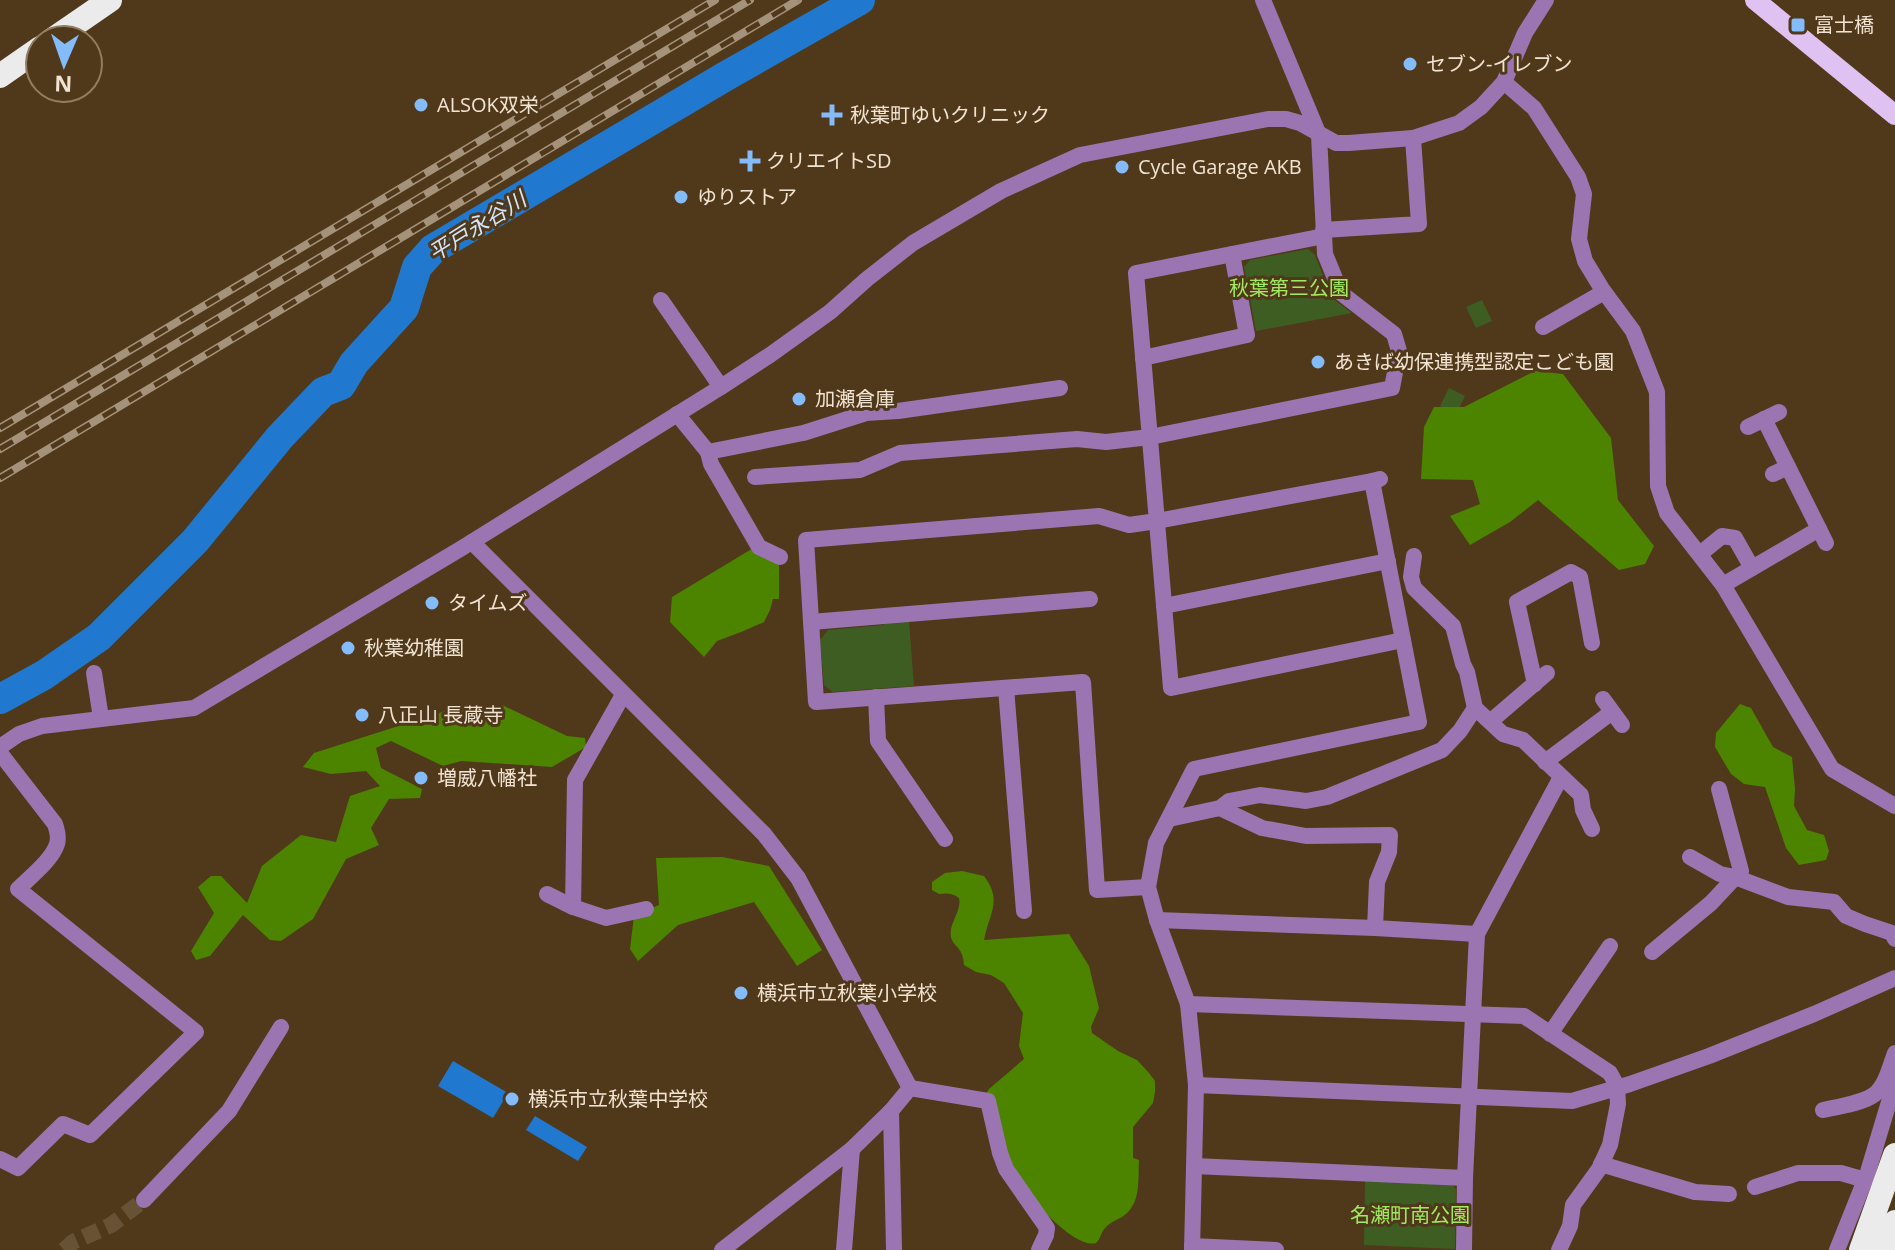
<svg xmlns="http://www.w3.org/2000/svg" width="1895" height="1250" font-family="'Open Sans','Noto Sans JP',sans-serif">
<style>
.green{fill:#3d5d22}
.forest{fill:#4c8400}
.water{fill:#2078cf}
.lines{fill:none;stroke-linecap:round;stroke-linejoin:round}
.river{stroke:#2078cf;stroke-width:30}
.minor-tunnel{stroke:#685236;stroke-width:16;stroke-dasharray:16 8;stroke-linecap:butt}
.minor{stroke:#9b75b1;stroke-width:16}
.major{stroke:#e0c2f2;stroke-width:20}
.highway{stroke:#ebebeb;stroke-width:24}
.rail-casing{stroke:#a5927b;stroke-width:8}
.rail{stroke:#50391a;stroke-width:5;stroke-dasharray:15;stroke-linecap:butt}
.poi-dot{fill:#84bbfb;stroke:#50391a;stroke-width:3}
.labels{text-anchor:middle;stroke-width:6;stroke-linejoin:round;paint-order:stroke}
.poi-label{font-size:20px;fill:#f1e3d2;stroke:#50391a;text-anchor:start}
.park-label{font-size:20px;fill:#a0ea5f;stroke:#50391a}
.water-label{font-size:22px;font-style:italic;fill:#d3e6fd;stroke:#50391a}
</style>
<rect width="100%" height="100%" fill="#50391a"/>
<g class="green">
<path d="M1308,249L1315,255L1332,298L1352,313L1256,331L1244,267L1250,260Z"/>
<path d="M1482,300L1492,321L1476,328L1466,307Z"/>
<path d="M1449,388L1465,396L1456,414L1440,406Z"/>
<path d="M909,621L914,686L833,692L824,685L820,640L828,630L884,625V623Z"/>
<path d="M1365,1180L1452,1185L1456,1189L1455,1249L1364,1245Z"/>
</g>
<g class="forest">
<path d="M1535,371L1563,374L1611,438L1618,500L1654,546L1645,564L1619,570L1538,500L1510,522L1470,545L1450,516L1480,504L1473,480L1421,479L1424,427L1434,407H1464Z"/>
<path d="M755,547L779,561V599H773L770,610L764,622L741,632L717,641L704,657L670,622L672,597Z"/>
<path d="M1740,704L1751,708L1773,747L1792,757L1795,789L1794,806L1807,830L1824,835L1829,851L1826,860L1799,865L1786,848L1765,787L1744,784L1731,774L1715,747L1716,733Z"/>
<path d="M464,705H502L567,736L585,738L586,747L552,767L461,761L443,766L391,741L376,748L381,768L422,789L420,798L389,799L371,828L379,845L346,859L313,919L281,941L270,940L243,915L210,956L196,960L191,951L214,913L198,887L211,876H221L247,903L262,866L301,835L336,842L350,796L380,786L366,771L331,774L303,767L314,753Z"/>
<path d="M722,857L769,866L822,950L797,966L754,902L678,925L638,961L630,949L634,916L659,905L656,858Z"/>
<path d="M962,871L984,876C1003,901 989,913 984,940L1069,934L1089,966L1099,1008L1091,1027L1092,1033L1118,1051L1137,1060L1149,1073L1155,1081V1092L1153,1103L1133,1127V1158L1139,1160C1138,1178 1141,1200 1127,1213C1121,1219 1111,1221 1106,1227C1101,1231 1101,1239 1096,1243C1072,1250 1017,1184 1009,1166C999,1144 993,1119 985,1095L989,1089L1024,1059L1019,1046L1023,1013L1004,983L991,975L976,972L964,965C963,946 953,947 951,937C948,924 962,912 959,898C952,893 947,893 939,894L932,890V882L945,873Z"/>
</g>
<g class="water">
<path d="M453,1061L508,1093L493,1118L438,1086Z"/>
<path d="M535,1116L587,1147L578,1161L526,1130Z"/>
</g>
<g class="lines">
<path class="river" d="M0,699L44,675L99,637L195,541L280,437L323,392L341,385L354,363L404,308L417,267L433,249L726,76L860,0"/>
<path class="minor-tunnel" d="M64,1250L73,1242L111,1225L144,1200"/>
<g class="minor">
<path d="M1504,82L1534,108L1578,177L1584,194L1579,239L1585,261L1602,289L1633,331L1657,392L1658,486L1667,513L1723,585L1832,769L1895,806"/>
<path d="M1323,230L1419,224L1413,138"/>
<path d="M1324,236L1136,273L1171,688L1403,640"/>
<path d="M661,300L721,387"/>
<path d="M1543,327L1604,292"/>
<path d="M1143,358L1247,335L1232,254"/>
<path d="M677,414L708,452L803,433L866,413L898,411L1060,388"/>
<path d="M1764,419L1826,543"/>
<path d="M1748,427L1779,412"/>
<path d="M708,452L711,464L759,547L780,557"/>
<path d="M1773,474L1788,467"/>
<path d="M755,477L860,470L900,453L1077,439L1106,442L1150,437L1392,388L1399,351L1394,334L1341,293L1325,254L1319,135L1263,0"/>
<path d="M472,542L764,834L798,878L910,1088L891,1111L894,1250"/>
<path d="M1700,554L1722,536L1735,538L1752,568"/>
<path d="M1414,556L1411,577L1414,588L1453,626L1463,664L1467,672L1475,708L1503,734L1523,740L1581,795L1583,810L1592,829"/>
<path d="M1723,585L1819,529"/>
<path d="M1164,606L1388,561"/>
<path d="M811,622L1090,599"/>
<path d="M94,673L101,718"/>
<path d="M1535,684L1517,602L1571,572L1580,577L1592,643"/>
<path d="M1006,688L1024,911"/>
<path d="M876,697L878,741L945,839"/>
<path d="M1603,699L1622,725"/>
<path d="M1491,721L1547,673"/>
<path d="M0,747L19,734L42,726L194,708L462,548L721,387L770,355L830,312L867,279L913,243L1001,191L1080,155L1268,119H1286L1300,123L1336,143H1349L1413,138L1459,123L1481,107L1504,82L1525,33L1546,0"/>
<path d="M0,753L55,824C57,830 59,838 57,844C52,860 30,877 18,889L196,1032L90,1135L63,1124L18,1168L0,1159"/>
<path d="M1545,762L1612,712"/>
<path d="M1220,808L1262,828L1306,836L1390,835L1389,852L1377,882L1375,928"/>
<path d="M1169,819L1220,808L1229,801L1260,795L1306,801L1327,797L1442,750L1460,731L1475,708"/>
<path d="M1690,857L1720,874L1735,877L1788,897L1834,902L1846,916L1865,924L1892,933L1895,939"/>
<path d="M1148,887L1097,890L1083,682L816,702L806,540L1099,516L1129,525L1157,521L1372,481"/>
<path d="M547,894L573,907L606,918L646,909"/>
<path d="M573,907L575,780L623,695"/>
<path d="M1157,920L1375,928L1477,934L1561,777"/>
<path d="M1652,952L1711,903L1741,871L1719,789"/>
<path d="M1188,1004L1524,1016L1610,1073L1617,1086L1618,1104L1610,1145L1599,1169L1573,1205L1570,1226L1559,1250"/>
<path d="M1550,1034L1610,946"/>
<path d="M1196,1085L1572,1101L1630,1084L1709,1056L1814,1014L1895,978"/>
<path d="M910,1088L988,1101L1000,1153L1006,1169L1047,1228L1046,1235L1039,1250"/>
<path d="M1823,1110C1837,1107 1864,1103 1875,1094C1886,1085 1890,1066 1895,1053"/>
<path d="M1601,1164L1695,1192L1729,1194"/>
<path d="M1194,1166L1465,1178"/>
<path d="M1755,1187L1798,1173H1841L1865,1180"/>
<path d="M144,1200L229,1111L281,1027"/>
<path d="M1192,1246L1276,1250"/>
<path d="M722,1250L852,1149L891,1111"/>
<path d="M844,1250L852,1149"/>
<path d="M1192,1250L1196,1085L1188,1004L1157,920L1148,887L1156,843L1194,769L1419,722L1372,481L1380,479"/>
<path d="M1464,1250L1465,1178L1477,934"/>
<path d="M1837,1250L1867,1175L1895,1082"/>
</g>
<path class="major" d="M1755,0L1895,115"/>
<g class="highway">
<path d="M52,40L110,0"/>
<path d="M0,76L40,48"/>
<path d="M1861,1250L1895,1155"/>
<path d="M1884,1250L1895,1222"/>
</g>
<defs>
<g id="rail">
<path d="M0,428L715,0"/>
<path d="M0,449L750,0"/>
<path d="M0,478L798,0"/>
</g>
</defs>
<use href="#rail" class="rail-casing"/>
<use href="#rail" class="rail"/>
</g>
<g class="poi-dot">
<rect x="1790" y="17" width="16" height="16" rx="4"/>
<circle cx="1410" cy="64" r="8"/>
<circle cx="421" cy="105" r="8"/>
<path d="M828 103h8v8h8v8h-8v8h-8v-8h-8v-8h8z"/>
<path d="M746 149h8v8h8v8h-8v8h-8v-8h-8v-8h8z"/>
<circle cx="1122" cy="167" r="8"/>
<circle cx="681" cy="197" r="8"/>
<circle cx="1318" cy="362" r="8"/>
<circle cx="799" cy="399" r="8"/>
<circle cx="432" cy="603" r="8"/>
<circle cx="348" cy="648" r="8"/>
<circle cx="362" cy="715" r="8"/>
<circle cx="421" cy="778" r="8"/>
<circle cx="741" cy="993" r="8"/>
<circle cx="512" cy="1099" r="8"/>
</g>
<g class="labels">
<g class="poi-label">
<text x="1814" y="32">富士橋</text>
<text x="1426" y="71">セブン-イレブン</text>
<text x="437" y="112">ALSOK双栄</text>
<text x="850" y="122">秋葉町ゆいクリニック</text>
<text x="766" y="168">クリエイトSD</text>
<text x="1138" y="174">Cycle Garage AKB</text>
<text x="697" y="204">ゆりストア</text>
<text x="1334" y="369">あきば幼保連携型認定こども園</text>
<text x="815" y="406">加瀬倉庫</text>
<text x="448" y="610">タイムズ</text>
<text x="364" y="655">秋葉幼稚園</text>
<text x="378" y="722">八正山 長蔵寺</text>
<text x="437" y="785">増威八幡社</text>
<text x="757" y="1000">横浜市立秋葉小学校</text>
<text x="528" y="1106">横浜市立秋葉中学校</text>
</g>
<g class="park-label">
<text x="1289" y="295">秋葉第三公園</text>
<text x="1410" y="1222">名瀬町南公園</text>
</g>
<g class="water-label">
<text transform="translate(477 226) rotate(-32)" y="8">平戸永谷川</text>
</g>
</g>
<g transform="translate(64 64) rotate(182)"><circle r="38" fill="#50391a" stroke="#907d64" stroke-width="2"/>
<path d="M0-6L14 30L0 20L-14 30Z" fill="#84bbfb"/>
<text y="-12" font-size="22" font-weight="bold" text-anchor="middle" fill="#f1e3d2">N</text>
</g>
</svg>
